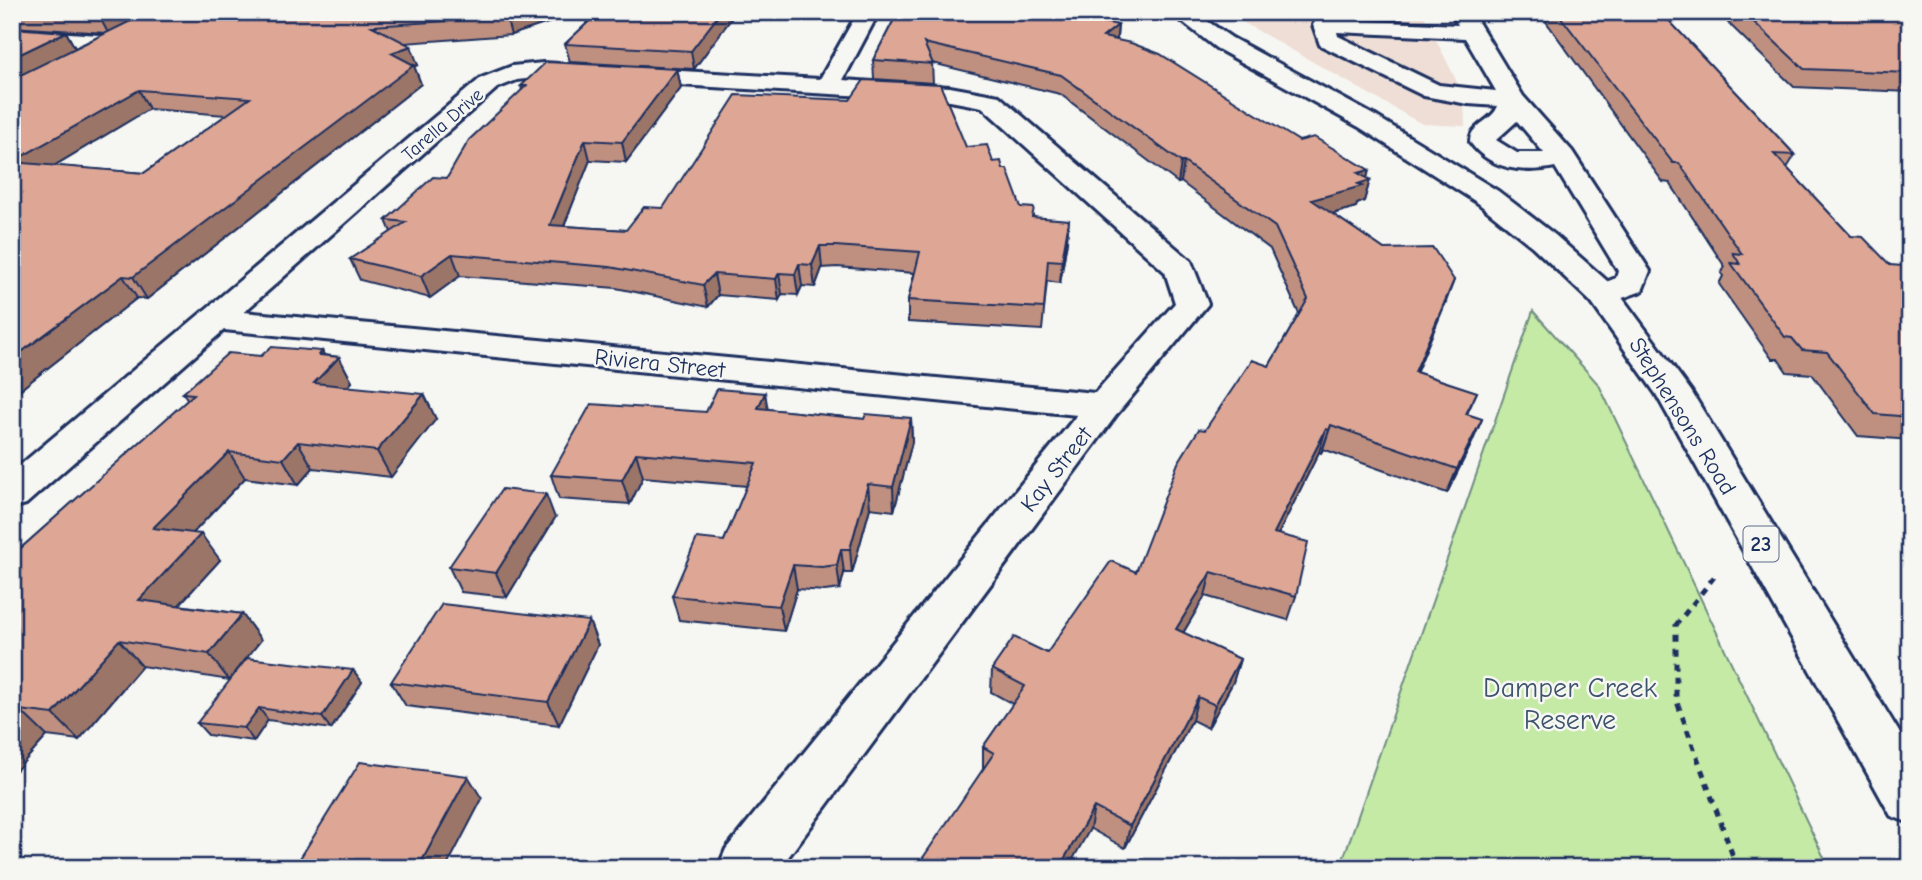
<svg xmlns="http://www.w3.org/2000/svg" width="1922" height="880" font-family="'Comic Neue',sans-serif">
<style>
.built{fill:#efded6}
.green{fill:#c4eaa5;stroke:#708c82;stroke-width:2}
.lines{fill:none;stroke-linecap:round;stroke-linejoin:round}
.minor-casing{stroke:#1b2f5e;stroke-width:6}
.major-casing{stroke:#1b2f5e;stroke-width:6}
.path{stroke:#1b2f5e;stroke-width:5;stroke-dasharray:7 7;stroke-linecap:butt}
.minor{fill:#f6f6f2;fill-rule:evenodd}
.major{fill:#f6f6f2;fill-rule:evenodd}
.wall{fill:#bf9080;stroke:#1b2f5e;stroke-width:2;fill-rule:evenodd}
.shaded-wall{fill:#9b7568;stroke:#1b2f5e;stroke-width:2}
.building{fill:#dea795;stroke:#1b2f5e;stroke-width:2}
.labels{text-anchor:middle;stroke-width:5;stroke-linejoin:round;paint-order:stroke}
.far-street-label{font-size:19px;fill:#1b2f5e;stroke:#f6f6f2}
.shield{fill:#f6f6f2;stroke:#5d6b8a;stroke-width:2}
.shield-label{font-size:21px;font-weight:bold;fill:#1b2f5e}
.street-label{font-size:23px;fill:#1b2f5e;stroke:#f6f6f2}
.near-park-label{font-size:28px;fill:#3d546c;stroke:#f6f6f2}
</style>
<rect width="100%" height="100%" fill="#f6f6f2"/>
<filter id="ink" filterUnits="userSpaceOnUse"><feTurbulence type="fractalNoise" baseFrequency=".0143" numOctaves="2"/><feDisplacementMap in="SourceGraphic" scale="14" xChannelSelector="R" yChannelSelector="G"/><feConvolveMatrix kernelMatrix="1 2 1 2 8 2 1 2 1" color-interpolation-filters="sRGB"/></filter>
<g filter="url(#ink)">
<path class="built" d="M1225,12H1422L1464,96L1465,126L1422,124Z"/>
<path class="green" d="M1533,311L1599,385L1829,868H1340Z"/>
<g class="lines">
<defs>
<g id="minor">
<path d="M858,12H879L843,80L950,87L999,96L1191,261L1208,304L1117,414L780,868H718L726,849L1077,415L224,330L26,504L12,508V472L481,78L512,66L543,63L820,79ZM543,77L950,101L982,107L1165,272L1175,303L1095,393L244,312L497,88L517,80Z"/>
<path d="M1451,12H1472L1523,96L1572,151L1650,271L1642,291L1603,305L1591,302L1587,295L1591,288L1616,278L1618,271L1555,167C1524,174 1489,169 1470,142C1470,124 1492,122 1498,106L1468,104L1424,96L1320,45L1313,25L1316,20L1324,19L1458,25ZM1337,32L1465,38L1496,91L1439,85L1338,36ZM1517,121L1544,153H1517L1496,140Z"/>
<path d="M12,29L113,36L121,38L124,43L121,48L113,50L12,43Z"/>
</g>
<path id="major" d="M1170,12H1194L1232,38L1377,117L1498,191L1555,235L1615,288L1691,391L1910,750V823L1891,816L1656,394L1591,302L1533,247L1478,203L1359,127L1216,48Z"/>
</defs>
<use href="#minor" class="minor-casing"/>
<use href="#major" class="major-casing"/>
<path class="path" d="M1714,577L1676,625V699L1734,859L1733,868"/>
<use href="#minor" class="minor"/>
<use href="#major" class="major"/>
</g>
<g class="wall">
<path d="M12,12H581L511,35L404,43L418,65L414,66L421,84L147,299L137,298L12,396V28L66,32L75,48L106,33L12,27ZM149,109L226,115L144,173L54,166Z"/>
<path d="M599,12H736L694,69L570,62L565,44Z"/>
<path d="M898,12H1096L1094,20L1118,25L1117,40L1299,141L1369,170L1367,178L1370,180L1364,201L1357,204L1356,207L1333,214L1384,249L1454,280L1416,372L1477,392L1467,414L1482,419L1447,493L1323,449L1321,453L1319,452L1278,534L1296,596L1288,620L1205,596L1183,633L1240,659L1233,682L1208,728L1192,720L1125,848L983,769V747L1013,704L991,692L992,669L1047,653L1136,572L1205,430L1269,366L1299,314L1270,249L1181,182L1178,183L1060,94L932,63L933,83L874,79L873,60Z"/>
<path d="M1539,12H1661L1795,155L1787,168L1851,236L1890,265L1910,273V440L1858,436L1812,374L1787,372L1778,359H1772L1719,284L1723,276L1721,273L1725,267L1670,183L1663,182Z"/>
<path d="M1717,12H1910V92L1794,87Z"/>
<path d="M677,69L681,88L626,162L590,160L564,226L626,230L663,208L966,147L993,162L1021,207L1067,241L1060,283L1047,281L1042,330L908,322V300L914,273L837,267L822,268L815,287L802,286L798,295L782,294L779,300L718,295L708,307L616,288L460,276L430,298L360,280L350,259L391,232L386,220L447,178L522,90L521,86Z"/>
<path d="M322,351L324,355L339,357L352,382L348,386L436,419L391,477L313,468L298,485L245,478L193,533L220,560L179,605L242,614L261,640L229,680L142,666L79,740L47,736L12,775V556L188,400L183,393L261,356Z"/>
<path d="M765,393L767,409L864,419L911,418L912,442L894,511L870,508L852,573H844L840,589L825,591L797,589L784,631L679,620L672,596L724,541L747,486L643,477L630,504L559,499L551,475L706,412Z"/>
<path d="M555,518L507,597L461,592L449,567Z"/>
<path d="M589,621L598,645L559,725L406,706L391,682Z"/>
<path d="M353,670L362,682L331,729L268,720L254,741L208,735L197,723Z"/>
</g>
<g class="shaded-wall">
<path d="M106,12H150L108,33L99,16Z"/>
<path d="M521,12H581L511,35L506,17Z"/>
<path d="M721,12H736L694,69L691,51Z"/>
<path d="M1118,25L1116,44L1103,37Z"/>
<path d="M66,32L76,50L12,82V58Z"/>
<path d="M411,46L418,65L414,66L421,84L147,299L133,277L391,53Z"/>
<path d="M677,69L681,88L626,162L622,142Z"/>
<path d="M139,90L149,109L25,183L12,162Z"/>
<path d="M585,140L590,160L556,246L550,225Z"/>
<path d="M1181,162H1184L1181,182L1178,183Z"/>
<path d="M1369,170L1366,182L1370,180L1364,201L1357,204L1356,207L1307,221L1312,200L1358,173Z"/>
<path d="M1069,220L1067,241L1060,283L1062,261Z"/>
<path d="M820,246L822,268L815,287L812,265Z"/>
<path d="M452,254L460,276L430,298L421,276Z"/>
<path d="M799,264L802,286L798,295L795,274Z"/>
<path d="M779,273L782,294L779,300L776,279Z"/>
<path d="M714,274L718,295L708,307L703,285Z"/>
<path d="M123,276L137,298L12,396V359Z"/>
<path d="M1454,280L1446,302L1407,395L1415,372Z"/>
<path d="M322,351L330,367L339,357L352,382L328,409L314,383L319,355Z"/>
<path d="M765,393L769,416L758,408Z"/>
<path d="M424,394L436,419L391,477L377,451Z"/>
<path d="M911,418L912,442L894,511L893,487Z"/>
<path d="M1482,419L1472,443L1447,493L1457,469Z"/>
<path d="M1331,425L1323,449L1321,453L1329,430Z"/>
<path d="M1326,429L1319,452L1267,557L1274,533Z"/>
<path d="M298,442L313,468L298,485L283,459Z"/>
<path d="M229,452L245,478L173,554L153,528Z"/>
<path d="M636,453L643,477L630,504L622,480Z"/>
<path d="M868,484L870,508L852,573L850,549Z"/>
<path d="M546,494L555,518L507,597L496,573Z"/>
<path d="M201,534L220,560L160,626L139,600Z"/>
<path d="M841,549L844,573L840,589L837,565Z"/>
<path d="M793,565L797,589L784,631L779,606Z"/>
<path d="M1211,572L1205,596L1171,653L1176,629Z"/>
<path d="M242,614L261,640L229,680L209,654Z"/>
<path d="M589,621L598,645L559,725L548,702Z"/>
<path d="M119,640L142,666L79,740L53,714Z"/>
<path d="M1240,659L1233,682L1208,728L1215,705Z"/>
<path d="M353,670L362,682L331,729L322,717Z"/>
<path d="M1198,697L1192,720L1125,848L1130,826Z"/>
<path d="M259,708L268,720L254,741L244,728Z"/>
<path d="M20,710L47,736L12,775V719Z"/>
<path d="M468,776L482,799L446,868H418Z"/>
<path d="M1094,807L1090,829L1068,868H1059Z"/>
</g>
<g class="building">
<path d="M45,12H106L99,16Z"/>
<path d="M149,12H521L506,17L372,26L411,46L391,53L414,65L133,277L123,276L12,359V162L144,173L250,98L139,90L12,162V79Z"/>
<path d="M599,12H721L691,51L565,44Z"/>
<path d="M898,12H1094L1093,20L1118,25L1103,37L1131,43L1160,54L1299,141L1314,137L1369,170L1358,173L1370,180L1358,184L1362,186L1312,200L1384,249L1433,248L1454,280L1415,372L1477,392L1466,414L1482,419L1457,469L1331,425L1329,430L1326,429L1274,533L1308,542L1296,596L1211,572L1176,629L1240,659L1215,705L1198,697L1130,826L1094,807L1059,868H916L994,753L983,747L1025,686L992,669L1014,637L1047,653L1111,561L1136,572L1178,463L1199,429L1205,430L1252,360L1269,366L1308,299L1275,227L1184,162H1181L1061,75L924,43L933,64L873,60Z"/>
<path d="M1557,12H1661L1795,155L1774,154L1851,236L1863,237L1890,265L1903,266L1910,273V417L1875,414L1827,352L1802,350L1792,338L1785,337L1731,263L1740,264L1733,253L1742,254L1679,163H1673Z"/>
<path d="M1743,12H1910V73L1804,69Z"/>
<path d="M12,28L66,32L12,58Z"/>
<path d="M546,62L677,69L622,142L585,140L550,225L626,230L644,207L663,208L736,95L850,100L864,80L940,84L966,147L987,145L993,162L1001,161L1003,169H1007L1021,207L1034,208L1032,217L1069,220L1062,261L1048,260L1044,308L908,300L920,252L835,246H820L812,265L799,264L795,274L779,273L776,279L714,274L703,285L610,267L452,254L421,276L350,259L406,222L386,220L433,177L447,178L469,140L526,86H521Z"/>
<path d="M271,347L322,351L319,355L339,357L314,383L424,394L377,451L298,442L283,459L229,452L153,528L201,534L139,600L242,614L209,654L119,640L53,714L20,710L12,719V556L194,394L183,393L228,353L261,356Z"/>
<path d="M717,389L765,393L758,408L864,419L866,414L911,418L893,487L868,484L850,549H841L837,565L822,567L793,565L779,606L672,596L697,538L724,541L756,463L636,453L622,480L551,475L591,404L706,412Z"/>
<path d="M502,489L546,494L496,573L449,567Z"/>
<path d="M442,604L589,621L548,702L391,682Z"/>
<path d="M247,658L353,670L322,717L259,708L244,728L197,723Z"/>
<path d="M360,762L468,776L418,868H294Z"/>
</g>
</g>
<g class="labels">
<g class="far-street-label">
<text transform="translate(442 124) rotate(-41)" y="7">Tarella Drive</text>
</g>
<rect class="shield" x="1743.5" y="526.5" width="35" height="35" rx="5"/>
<g class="shield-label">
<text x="1761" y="551">23</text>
</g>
<g class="street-label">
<text transform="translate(660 363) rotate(6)" y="8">Riviera Street</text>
<text transform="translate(1683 416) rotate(58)" y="8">Stephensons Road</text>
<text transform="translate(1056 469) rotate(-52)" y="8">Kay Street</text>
</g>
<g class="near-park-label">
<text x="1570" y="697">Damper Creek<tspan x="1570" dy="32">Reserve</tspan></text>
</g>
</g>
<rect width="1922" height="880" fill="none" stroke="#f6f6f2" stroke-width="42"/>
<rect x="21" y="21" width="1880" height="838" fill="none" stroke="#1b2f5e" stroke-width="2.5" filter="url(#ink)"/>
</svg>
